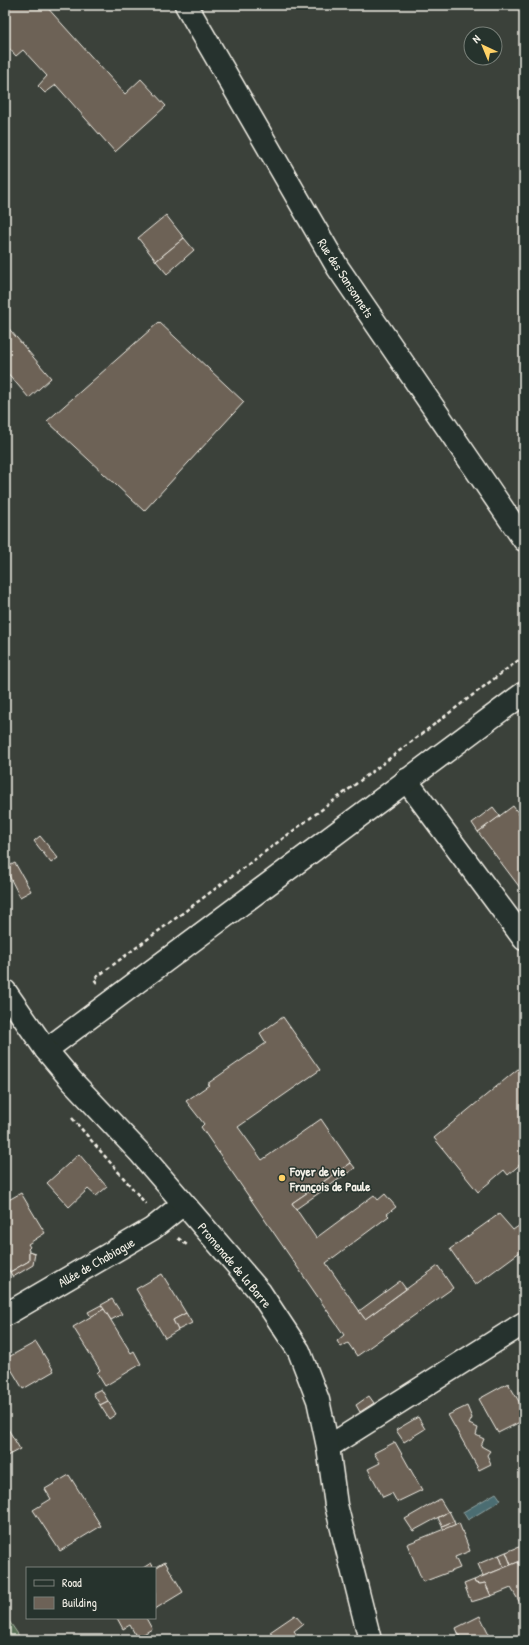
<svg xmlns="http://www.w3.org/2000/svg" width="529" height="1645" font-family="'Patrick Hand',sans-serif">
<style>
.green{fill:#576f54;stroke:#a6b09e}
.water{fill:#4c6d72;stroke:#8fa2a1}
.building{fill:#6d6257;stroke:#f4f1e8}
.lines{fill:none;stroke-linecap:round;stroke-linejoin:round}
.minor-casing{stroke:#f4f1e8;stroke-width:25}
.major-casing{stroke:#f4f1e8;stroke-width:25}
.path{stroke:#f4f1e8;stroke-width:2.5;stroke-dasharray:4 3;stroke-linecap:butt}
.minor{stroke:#26332d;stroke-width:22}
.major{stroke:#26332d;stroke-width:22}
.poi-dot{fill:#ffd166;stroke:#26332d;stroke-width:1.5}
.labels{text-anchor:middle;stroke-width:3;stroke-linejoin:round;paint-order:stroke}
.street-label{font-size:13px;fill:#f4f1e8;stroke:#26332d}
.poi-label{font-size:13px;font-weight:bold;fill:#f4f1e8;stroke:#26332d;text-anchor:start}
</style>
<rect width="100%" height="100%" fill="#3b413a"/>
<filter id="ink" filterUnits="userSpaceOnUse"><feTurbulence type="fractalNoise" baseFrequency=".025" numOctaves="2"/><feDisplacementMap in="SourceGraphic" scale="8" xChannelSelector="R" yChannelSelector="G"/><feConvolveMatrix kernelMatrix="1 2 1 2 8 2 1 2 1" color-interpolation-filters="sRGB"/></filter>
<g filter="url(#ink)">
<path class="green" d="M5,1615L22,1640H5Z"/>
<path class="water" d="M496,1493L501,1500L468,1520L463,1512Z"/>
<g class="building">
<path d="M5,5H45L125,94L141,79L166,106L115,152L56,85L45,93L38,86L47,76L23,50L16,56L5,44Z"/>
<path d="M166,215L184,238L156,261L138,238Z"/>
<path d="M184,238L194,250L167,274L156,261Z"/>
<path d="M159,322L244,402L144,511L47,421Z"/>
<path d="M5,324L51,378L29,398L5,370Z"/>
<path d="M513,806L524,821V893L478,832Z"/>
<path d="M493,807L500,816L478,832L472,823Z"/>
<path d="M40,836L58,858L51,863L34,841Z"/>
<path d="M15,863L31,891L20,897L5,868Z"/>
<path d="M283,1017L320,1070L238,1127L262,1160L321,1119L351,1163L292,1203L316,1238L374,1195L378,1200L385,1194L396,1207L387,1214L389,1216L326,1263L365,1319L438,1266L453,1288L357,1356L348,1343L341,1347L337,1341L344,1335L201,1127L204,1124L186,1101L209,1085L207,1084L266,1043L260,1033Z"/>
<path d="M524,1064V1161L508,1175L504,1170L478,1192L434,1138Z"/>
<path d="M79,1154L107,1187L96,1196L88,1189L69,1207L47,1183Z"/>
<path d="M351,1163L355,1168L296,1209L292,1203Z"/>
<path d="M21,1193L45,1233L28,1244L30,1247L28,1249L29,1251V1261L10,1272L5,1263V1252L6,1251L5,1249V1202Z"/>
<path d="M499,1214L513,1230L520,1225L524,1230V1249L475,1285L450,1249Z"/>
<path d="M29,1251L35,1253L33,1265L13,1277L10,1272L29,1261Z"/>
<path d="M162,1274L186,1313L173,1320L178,1330L165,1338L136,1289Z"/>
<path d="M400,1281L406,1289L365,1319L359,1311Z"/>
<path d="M112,1299L122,1314L111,1320L101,1305Z"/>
<path d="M101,1305L104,1309L91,1317L88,1312Z"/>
<path d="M104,1309L131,1353L134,1351L141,1364L105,1386L97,1373L100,1370L73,1327Z"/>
<path d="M186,1313L192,1323L178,1330L173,1320Z"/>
<path d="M36,1342L54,1371L23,1389L5,1359Z"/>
<path d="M508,1383L524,1410V1420L498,1433L479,1399Z"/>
<path d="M101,1389L108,1401L100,1405L93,1393Z"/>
<path d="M369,1396L374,1403L360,1412L356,1405Z"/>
<path d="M108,1401L116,1414L109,1419L100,1405Z"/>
<path d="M467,1406L472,1418L469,1424L478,1428L476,1435L484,1439L481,1446L490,1451L487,1455L491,1464L479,1470L448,1415Z"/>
<path d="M418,1417L425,1429L404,1442L396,1430Z"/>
<path d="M5,1424L20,1449L5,1457Z"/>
<path d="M395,1442L422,1490L397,1502L392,1493L383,1497L368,1469L380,1463L374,1453Z"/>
<path d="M69,1475L101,1526L60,1551L33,1510L51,1499L45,1489Z"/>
<path d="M440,1499L448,1512L413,1531L405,1519Z"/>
<path d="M449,1511L454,1521L442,1526L438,1518Z"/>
<path d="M454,1521L455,1525L444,1530L442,1526Z"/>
<path d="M459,1523L470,1551L455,1557L460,1568L423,1582L407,1544Z"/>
<path d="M524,1545V1560L511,1565L506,1552Z"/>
<path d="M506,1552L511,1565L504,1568L499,1555Z"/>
<path d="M499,1555L504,1568L483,1576L478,1564Z"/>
<path d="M165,1562L183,1592L155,1609V1568Z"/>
<path d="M518,1562L524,1572V1605L522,1606L511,1588L491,1596L485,1583L480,1584L475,1583L474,1580Z"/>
<path d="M151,1563L154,1568H143Z"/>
<path d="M474,1580L475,1583L480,1584L485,1583L491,1596L471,1602L464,1584Z"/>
<path d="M295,1615L303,1624L294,1631L301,1640H275L270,1632Z"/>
<path d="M480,1616L492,1640H461L456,1628Z"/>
<path d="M117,1618H146L152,1629L137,1638L130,1625L123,1629Z"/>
</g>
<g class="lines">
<defs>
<g id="minor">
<path d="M186,5L338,268L524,540"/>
<path d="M406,780L524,939"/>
<path d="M46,1050L524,693"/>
<path d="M5,1315L152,1229L183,1204"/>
<path d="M328,1447L524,1323"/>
</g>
<path id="major" d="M5,991L46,1050L72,1081L141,1154L260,1292L299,1351L318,1400L328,1447L336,1505L370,1640"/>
</defs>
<use href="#minor" class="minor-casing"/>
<use href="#major" class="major-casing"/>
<g class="path">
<path d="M97,983L94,979L348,790L524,656"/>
<path d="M72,1118L146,1204"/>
<path d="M178,1238L187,1245"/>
</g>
<use href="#minor" class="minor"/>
<use href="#major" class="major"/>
</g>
</g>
<circle class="poi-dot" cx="282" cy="1178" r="4"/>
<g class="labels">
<g class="street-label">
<text transform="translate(346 278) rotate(57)" y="5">Rue des Sansonnets</text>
<text transform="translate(96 1262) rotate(-30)" y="5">Allée de Chabiague</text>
<text transform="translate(235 1265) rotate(50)" y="5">Promenade de la Barre</text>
</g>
<g class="poi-label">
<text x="290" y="1176">Foyer de vie<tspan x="290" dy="15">François de Paule</tspan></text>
</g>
</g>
<rect width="529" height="1645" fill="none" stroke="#26332d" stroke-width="20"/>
<rect x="10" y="10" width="509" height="1625" fill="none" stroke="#f4f1e8" stroke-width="1.5" filter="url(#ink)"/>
<rect x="26" y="1567" width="130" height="52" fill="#26332d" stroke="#787f78"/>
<rect x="34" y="1580" width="20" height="6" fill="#26332d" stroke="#787f78"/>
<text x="62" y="1587" font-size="12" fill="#f4f1e8">Road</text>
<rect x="34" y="1597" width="20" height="12" fill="#6d6257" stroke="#787f78"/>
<text x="62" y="1607" font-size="12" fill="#f4f1e8">Building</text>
<g transform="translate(483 46) rotate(316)"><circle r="19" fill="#26332d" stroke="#787f78"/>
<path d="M0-3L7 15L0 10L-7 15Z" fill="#ffd166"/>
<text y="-6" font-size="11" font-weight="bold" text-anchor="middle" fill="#f4f1e8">N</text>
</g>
</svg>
